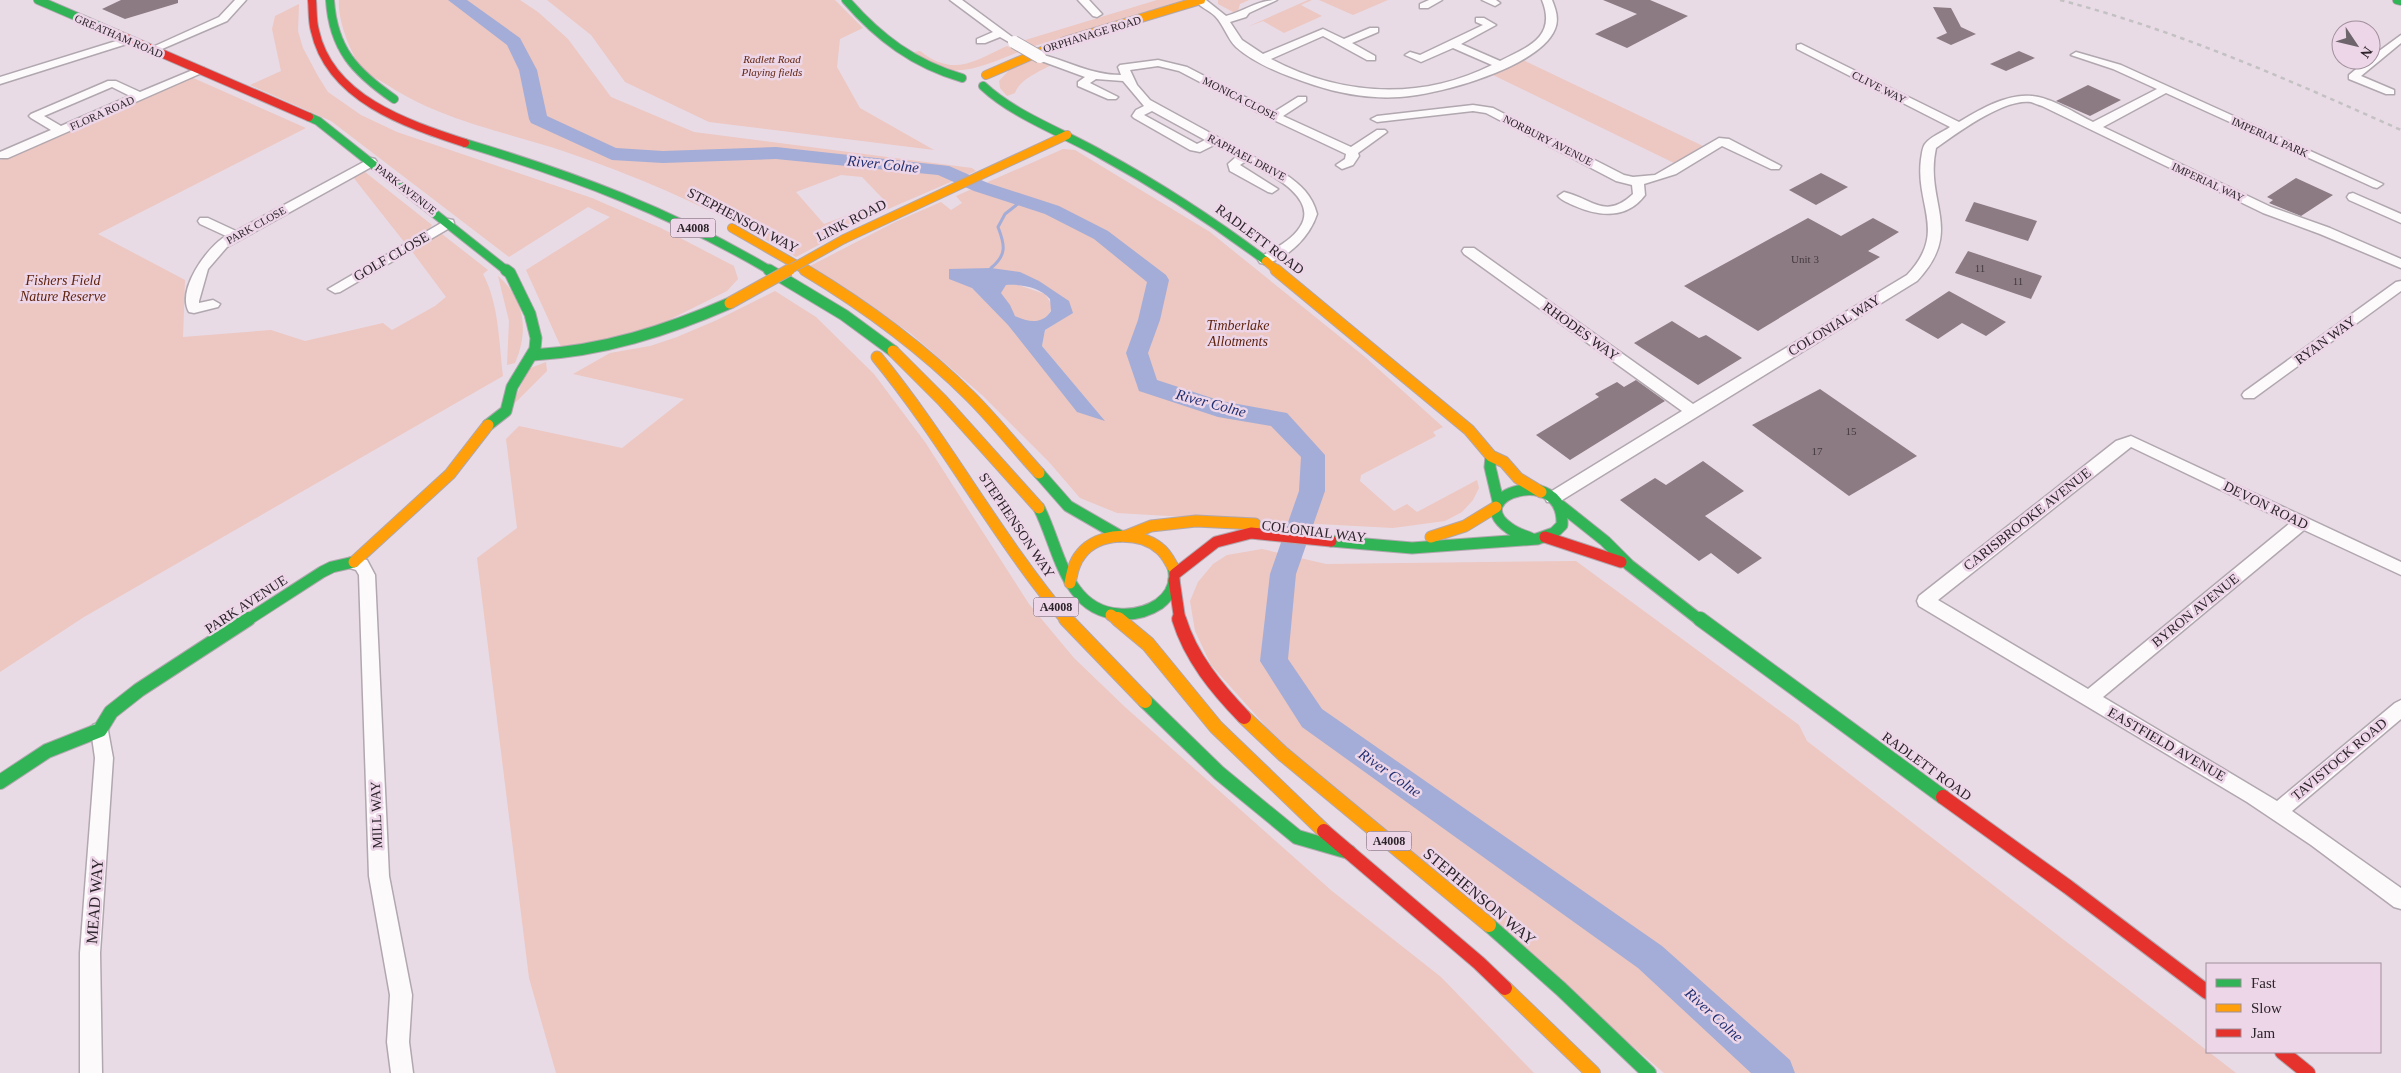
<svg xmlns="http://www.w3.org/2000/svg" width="2401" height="1073" font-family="'Times New Roman',serif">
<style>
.green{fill:#edc7c1;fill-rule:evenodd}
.water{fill:#a3add7;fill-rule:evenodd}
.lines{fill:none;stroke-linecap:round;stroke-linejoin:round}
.stream{stroke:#a3add7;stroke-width:3}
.river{fill:#a3add7;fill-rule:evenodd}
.building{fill:#8c7b82}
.street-casing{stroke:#b1a7af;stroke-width:3}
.fast-far2-casing{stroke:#b1a7af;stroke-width:10}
.fast-far1-casing{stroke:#b1a7af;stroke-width:13}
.fast-casing{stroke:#b1a7af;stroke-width:16}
.slow-far2-casing{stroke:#b1a7af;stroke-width:10}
.slow-far1-casing{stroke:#b1a7af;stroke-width:13}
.slow-casing{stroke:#b1a7af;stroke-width:16}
.jam-far2-casing{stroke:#b1a7af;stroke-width:10}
.jam-far1-casing{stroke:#b1a7af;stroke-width:13}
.jam-casing{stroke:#b1a7af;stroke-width:16}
.street{fill:#fcfafb;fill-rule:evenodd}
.fast-far2{stroke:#30b455;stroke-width:8}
.fast-far1{stroke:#30b455;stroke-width:11}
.fast{stroke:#30b455;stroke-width:14}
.slow-far2{stroke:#ff9f0a;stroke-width:8}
.slow-far1{stroke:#ff9f0a;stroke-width:11}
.slow{stroke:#ff9f0a;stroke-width:14}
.jam-far2{stroke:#e5322d;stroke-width:8}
.jam-far1{stroke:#e5322d;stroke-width:11}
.jam{stroke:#e5322d;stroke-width:14}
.rail{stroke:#c4c1c3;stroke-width:2.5;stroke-dasharray:4.5 4.5;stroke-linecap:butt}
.street-bridge-casing{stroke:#b1a7af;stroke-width:14;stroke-linecap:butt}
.slow-bridge-far1-casing{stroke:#b1a7af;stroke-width:10;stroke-linecap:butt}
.slow-bridge-casing{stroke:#b1a7af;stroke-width:13;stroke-linecap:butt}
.street-bridge{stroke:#fcfafb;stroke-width:12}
.slow-bridge-far1{stroke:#ff9f0a;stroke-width:8}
.slow-bridge{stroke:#ff9f0a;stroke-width:11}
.labels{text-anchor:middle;stroke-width:5;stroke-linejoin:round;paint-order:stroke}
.far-street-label{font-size:11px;fill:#2c242a;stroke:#edd6e8}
.far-park-label{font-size:11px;font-style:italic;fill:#5f240f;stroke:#edd6e8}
.number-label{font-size:11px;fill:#443a40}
.shield{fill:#edd6e8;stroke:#665963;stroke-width:1}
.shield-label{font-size:12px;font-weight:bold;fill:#2c242a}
.street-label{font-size:14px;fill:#2c242a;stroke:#edd6e8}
.park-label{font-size:14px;font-style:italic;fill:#5f240f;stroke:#edd6e8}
.water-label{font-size:15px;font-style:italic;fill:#202f72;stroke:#edd6e8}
.near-street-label{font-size:16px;fill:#2c242a;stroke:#edd6e8}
</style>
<rect width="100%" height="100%" fill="#e8dbe5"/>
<g class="green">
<path d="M339,0H520L538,12L568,39L611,97L694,132L972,168L976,171L879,213L796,257C723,214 646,179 566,152C506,132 443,121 389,86C381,81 371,76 364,70C351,57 337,18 339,0ZM841,175L862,177L885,201L824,224L796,192Z"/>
<path d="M547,0H835L863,28L840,39L837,67L860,108L934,150L709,122L625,82L591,35Z"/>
<path d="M1157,0H1187L1031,47L1022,41Z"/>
<path d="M1218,0H1249L1240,4L1238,11L1235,13L1218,4Z"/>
<path d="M1308,0H1312L1301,5L1322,16L1284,33L1263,21L1247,27Z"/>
<path d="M1319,0H1388L1353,15Z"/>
<path d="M299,4L298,31L303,48L318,76L328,92L361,115L397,132L592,198L661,228L734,266L738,279L727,291L661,324L588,345L561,347L526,270L610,217L588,207L509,257L331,121L250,85L281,71L272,29L275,16Z"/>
<path d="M1007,46L1019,52C997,60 969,75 944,69C932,67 920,58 909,53L920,51C953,77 973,62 1007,46Z"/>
<path d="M1032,58L1051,65C1039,72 1020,79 1015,93L1007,96L1000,88L999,81L1013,66Z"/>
<path d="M1523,60L1703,146L1674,163L1493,75Z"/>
<path d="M191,77L306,128L98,234L185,280L183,337L271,330L305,341L383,323L392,330L435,306L446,297L411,250L438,234H442L488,270L483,274C499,304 499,343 503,376L84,617L0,672V160Z"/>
<path d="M1063,149L1075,150L1210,232L1365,357L1443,427L1433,432L1436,436L1361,475L1360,481L1394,511L1407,504L1417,512L1477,480L1479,488L1473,500L1462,512L1445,521L1393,528L1151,515L1117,513L1080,498L1049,462L982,395L910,333L810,266L895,222L941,202L951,210L962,203L956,196ZM1039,281L1072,313L1045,330L1042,346L1104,420L972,288Z"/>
<path d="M365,172L432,225L430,228L405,243L353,177Z"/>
<path d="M498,276C525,299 529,331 515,363L507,365L509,321Z"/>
<path d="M1015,284L1045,294L1052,305C1050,323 1028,326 1015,316C1009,311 1003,300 1000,293L1006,285Z"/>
<path d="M775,291L816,317L874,374L925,442L1029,604L1074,658L1125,707L1332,891L1441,977L1534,1073H556L529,978L477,558L517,528L506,439L519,426L622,448L684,399L573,374L610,353L650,346L677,337L717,320Z"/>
<path d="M546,362L547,371L512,406L528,369Z"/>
<path d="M1262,549L1326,564L1576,561L1799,725L1807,741L2236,1073H1664L1288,751L1211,665L1195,631L1190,601L1198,582L1213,564L1227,555Z"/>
</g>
<path class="water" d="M991,268L1020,272L1039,281L1069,301L1073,313L1045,330L1042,346L1105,421L1077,412L1008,325L972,288L949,279V269ZM1006,285C1021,284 1040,287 1050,299L1051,311C1042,325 1028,322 1015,316L1010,305L1001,293Z"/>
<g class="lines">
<path class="stream" d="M991,268C1007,255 1005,245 998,227L1005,214L1024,199"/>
<path class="river" d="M448,0H467L520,38L537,70L547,116L616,148L663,151L776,147L949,166L988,183L1059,206L1108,231L1166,275L1169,280L1160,320L1148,353L1157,380L1221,401L1287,413L1325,455V491L1296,574L1288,659L1322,709L1662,946L1790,1060L1795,1073H1751L1638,968L1302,727L1260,661L1270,574L1299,491L1301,457L1271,426L1218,417L1139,391L1126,353L1138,320L1147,282L1094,239L1045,214L974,191L938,175L776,159L663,163L612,160L531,123L529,119L519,70L507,45Z"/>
</g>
<g class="building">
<path d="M121,0H178V3L125,19L102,9Z"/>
<path d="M1603,0H1650L1688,16L1627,48L1595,34L1637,14Z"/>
<path d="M1933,7L1951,8L1961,27L1976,34L1951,45L1936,38L1947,33Z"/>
<path d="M2019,51L2035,58L2006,71L1990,64Z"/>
<path d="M2088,85L2121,100L2090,116L2056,101Z"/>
<path d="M1821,173L1848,187L1816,205L1789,190Z"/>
<path d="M2296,178L2333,195L2301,216L2269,203L2273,200L2267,197Z"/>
<path d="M1974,202L2037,221L2028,241L1965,221Z"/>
<path d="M1808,218L1841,236L1873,218L1899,232L1868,251L1880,257L1758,331L1684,286Z"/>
<path d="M1968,251L2042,276L2031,299L1955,273Z"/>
<path d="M1949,291L2006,322L1986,336L1962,323L1938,339L1905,320Z"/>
<path d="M1672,321L1699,338L1706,335L1742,358L1698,385L1634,343Z"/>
<path d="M1636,380L1665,401L1570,460L1536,435L1599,397L1595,394L1617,382L1624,387Z"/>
<path d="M1820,389L1917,456L1849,496L1752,425Z"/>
<path d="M1703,461L1744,491L1705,516L1762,558L1738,574L1711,553L1699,561L1620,500L1655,478L1666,485Z"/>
</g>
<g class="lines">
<defs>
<g id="street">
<path d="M235,0H246L227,21L155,52L151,53L146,50L219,17Z"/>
<path d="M950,0H962L1019,42L1014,45L1000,37L985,43H977V39L993,32Z"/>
<path d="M1078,0H1089L1102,14L1097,17L1093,16Z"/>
<path d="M1194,0H1206L1226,16C1245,11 1257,0 1277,0L1249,13L1246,17L1230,22L1242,40L1263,54L1323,29L1344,39L1370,28H1378V32L1352,43L1375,56V60H1367L1323,36L1271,59C1341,96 1420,101 1492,65L1453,48L1421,62L1405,55L1410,52L1420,55L1483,25L1476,22V18H1484L1496,25L1461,44L1500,61C1528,47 1557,37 1542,0H1552C1556,10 1559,19 1555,29C1540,67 1438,95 1400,97C1372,99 1341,94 1314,85C1289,77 1256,65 1236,47C1227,38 1224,25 1215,16C1209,10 1200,7 1194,0Z"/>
<path d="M1429,0H1442L1428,8H1420V4Z"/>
<path d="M1482,0H1496L1500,3L1495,6Z"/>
<path d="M2401,35V43L2361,76L2394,90V94H2386L2349,79V75L2367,60H2371V57Z"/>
<path d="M129,37L133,38V42L0,84V77Z"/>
<path d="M1801,44L1959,122C1979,110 2007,93 2032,96C2052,98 2075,113 2093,122L2157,89L2113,69L2071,55L2076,52L2121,65L2383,184L2377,188L2373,187L2166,93L2103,127L2271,207L2330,228L2401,259V268L2320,234L2263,213L2042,106C2038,105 2034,103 2031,102C2004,98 1957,133 1936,148C1924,203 1965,230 1917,281L1559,502H1547L1545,498L1547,494L1682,411L1464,254L1462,251L1464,248H1474L1693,404L1907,275C1948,232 1915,206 1921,159C1922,155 1922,148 1925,144C1930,137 1943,132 1950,127L1797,49V45Z"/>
<path d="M1040,54C1068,61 1091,75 1121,75L1118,67L1120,65L1158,60L1187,67L1274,112L1298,97H1306V101L1283,116L1351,147L1377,130H1385L1387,132L1358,153L1359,156L1353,165L1342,169L1336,165L1345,159L1346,154L1259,113L1179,71L1158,66L1130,70L1137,85L1150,100L1285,174C1301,185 1312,195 1317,214C1310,236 1289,258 1265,264L1260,263L1258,260L1260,257C1274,249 1291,241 1300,227C1320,197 1266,172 1246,161L1240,165L1278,189L1272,193L1268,192L1230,171L1228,164L1237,156L1214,145L1200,152L1190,150L1134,118L1132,116L1136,110L1144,106L1123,81L1096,79L1090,83L1118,97L1116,99H1108L1078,86V82L1085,77L1036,59L1035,57ZM1152,111L1205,140L1197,144L1144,115Z"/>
<path d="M200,67L204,68V72L8,158H0V152L51,130L31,118L29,116L31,114L108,81H116L140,92ZM112,87L130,96L61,126L44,116Z"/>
<path d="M1473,105L1493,108L1624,175L1633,177L1655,175L1719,138L1729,139L1781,166L1779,169H1771L1722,146L1676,174L1644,184L1645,195C1627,219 1600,217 1575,206C1569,203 1562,201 1558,196L1564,192C1593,199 1605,220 1633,194L1632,185L1616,181L1486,113L1473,111L1377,122L1371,119L1377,116Z"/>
<path d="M371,158L375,159L377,162L375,165L227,247L208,269L199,301V303L213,300L220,304L218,307L194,313L189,312C176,290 207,247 226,236L200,224L198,221L200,218H208L236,231Z"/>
<path d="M2353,193L2401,214V223L2349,200L2347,197L2349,194Z"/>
<path d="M448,219L453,220L454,223L453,226L340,292L335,293L328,289Z"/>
<path d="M2401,281V291L2254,398H2244L2242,395L2244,392L2396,282Z"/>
<path d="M2131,436L2401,562V575L2304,530L2103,697L2277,801L2395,703L2401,700V719L2292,811L2401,888V909L2394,907L2311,845L2247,802L1919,606L1917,601L1919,596L2116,441ZM2131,447L2290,523L2088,689L1938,600Z"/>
<path d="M353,557L367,560L375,575L389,876L412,995L409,1042L413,1073H391L387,1042L390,995L369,876L359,575L356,570L347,567L345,563L347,559Z"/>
<path d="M100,722L107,725L113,758L100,953L102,1073H80V953L95,758L91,730L93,725Z"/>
</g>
<g id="fast-far2">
<path d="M38,0L117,34"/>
<path d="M330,0C333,49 355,72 394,99"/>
<path d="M846,0C879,38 914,64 962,78"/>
<path d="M2397,0L2401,1"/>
<path d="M983,86C1015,116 1064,133 1102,155C1159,186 1214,222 1266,261"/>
<path d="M309,117L318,121L507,271"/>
<path d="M465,143C575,176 671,212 771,271"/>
</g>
<g id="fast-far1">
<path d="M769,270L844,315L893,351"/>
<path d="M533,355C603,351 666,331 730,303"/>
<path d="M488,425L506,411L512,387L535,349L536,338L530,314L510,273L506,270"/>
<path d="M1491,456L1490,467L1498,501"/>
<path d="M1039,473L1068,506L1120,536"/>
<path d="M1561,506L1605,541L1629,565L1701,621"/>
<path d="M1039,508C1059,547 1065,611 1119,614C1133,615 1147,612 1159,604C1171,595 1177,582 1173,567"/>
<path d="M1331,541L1412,548L1537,539L1554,533L1562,525C1565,463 1461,495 1509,528C1515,533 1523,535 1530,538"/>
<path d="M246,621L322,572L332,567L354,562"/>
</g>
<g id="fast">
<path d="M1700,619L1943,797"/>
<path d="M1145,701L1219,773L1297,837L1349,852"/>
<path d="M0,782L47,751L100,730L111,712L139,690L248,619"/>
<path d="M1489,925L1561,989L1649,1073"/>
</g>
<g id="slow-far2">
<path d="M986,75L1065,41L1201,0"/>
<path d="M732,228L807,271"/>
<path d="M844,239L1067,135"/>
<path d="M1266,261L1278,271"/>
</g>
<g id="slow-far1">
<path d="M805,270C865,306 921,347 971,397C995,421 1016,448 1039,473"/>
<path d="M1276,270L1469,430L1491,456L1504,462L1518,478L1541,492"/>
<path d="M893,351L942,400L1039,508"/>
<path d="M877,357C946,441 997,538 1067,621"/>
<path d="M1126,536L1151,526L1196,521L1255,524"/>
<path d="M1431,537L1465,526L1496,507"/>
<path d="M354,562L450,474L488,425"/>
<path d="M1070,583C1072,573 1074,562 1081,554C1098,532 1139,531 1159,548C1166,553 1169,560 1173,567"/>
<path d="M1111,615L1120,621"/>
</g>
<g id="slow">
<path d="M1066,619L1145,701"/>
<path d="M1118,619L1148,644L1216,727L1324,831"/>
<path d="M1244,717L1283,754L1489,925"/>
<path d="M1505,988L1593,1073"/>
</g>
<g id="jam-far2">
<path d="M312,0C313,10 312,21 315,31C330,99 407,124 465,143"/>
<path d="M117,34L309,117"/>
</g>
<g id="jam-far1">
<path d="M1545,537L1621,562"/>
<path d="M1175,574L1216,542L1251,533L1331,541"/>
<path d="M1174,580L1180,621"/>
</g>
<g id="jam">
<path d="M1179,619C1191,658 1217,689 1244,717"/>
<path d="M1943,797L2068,887L2207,992"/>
<path d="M1324,831L1479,963L1505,988"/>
<path d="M2282,1052L2308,1073"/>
</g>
</defs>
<use href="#street" class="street-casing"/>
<use href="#fast-far2" class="fast-far2-casing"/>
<use href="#fast-far1" class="fast-far1-casing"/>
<use href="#fast" class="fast-casing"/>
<use href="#slow-far2" class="slow-far2-casing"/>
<use href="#slow-far1" class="slow-far1-casing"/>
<use href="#slow" class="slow-casing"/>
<use href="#jam-far2" class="jam-far2-casing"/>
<use href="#jam-far1" class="jam-far1-casing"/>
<use href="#jam" class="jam-casing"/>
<use href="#street" class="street"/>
<use href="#fast-far2" class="fast-far2"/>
<use href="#fast-far1" class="fast-far1"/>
<use href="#fast" class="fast"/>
<use href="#slow-far2" class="slow-far2"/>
<use href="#slow-far1" class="slow-far1"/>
<use href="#slow" class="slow"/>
<use href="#jam-far2" class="jam-far2"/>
<use href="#jam-far1" class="jam-far1"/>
<use href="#jam" class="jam"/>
<path class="rail" d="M2060,0C2179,31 2289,80 2401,130"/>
<defs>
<path id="street-bridge" d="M1014,42L1040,57"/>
<path id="slow-bridge-far1" d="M787,271L844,239"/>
<path id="slow-bridge" d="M730,303L789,270"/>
</defs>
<use href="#street-bridge" class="street-bridge-casing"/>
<use href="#slow-bridge-far1" class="slow-bridge-far1-casing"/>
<use href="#slow-bridge" class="slow-bridge-casing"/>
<use href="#street-bridge" class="street-bridge"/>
<use href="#slow-bridge-far1" class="slow-bridge-far1"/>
<use href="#slow-bridge" class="slow-bridge"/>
</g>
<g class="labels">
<g class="far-street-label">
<text transform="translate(1092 34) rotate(-17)" y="4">ORPHANAGE ROAD</text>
<text transform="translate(119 36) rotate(23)" y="4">GREATHAM ROAD</text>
<text transform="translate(1879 87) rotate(27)" y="4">CLIVE WAY</text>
<text transform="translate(1240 98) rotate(27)" y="4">MONICA CLOSE</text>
<text transform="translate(102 113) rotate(-24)" y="4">FLORA ROAD</text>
<text transform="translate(2270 137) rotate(24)" y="4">IMPERIAL PARK</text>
<text transform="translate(1548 140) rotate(27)" y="4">NORBURY AVENUE</text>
<text transform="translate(1247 157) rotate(28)" y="4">RAPHAEL DRIVE</text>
<text transform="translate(2208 182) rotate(25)" y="4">IMPERIAL WAY</text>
<text transform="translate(406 189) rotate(38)" y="4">PARK AVENUE</text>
<text transform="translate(256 225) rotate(-29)" y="4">PARK CLOSE</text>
</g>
<g class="far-park-label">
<text x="772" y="63">Radlett Road<tspan x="772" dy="13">Playing fields</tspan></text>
</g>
<g class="number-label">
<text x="1805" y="263">Unit 3</text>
<text x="1980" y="272">11</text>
<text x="2018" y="285">11</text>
<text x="1851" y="435">15</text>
<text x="1817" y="455">17</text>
</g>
<g class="shield">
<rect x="670.5" y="218.5" width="45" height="19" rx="4"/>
<rect x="1033.5" y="597.5" width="45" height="19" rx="4"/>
<rect x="1366.5" y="831.5" width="45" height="19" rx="4"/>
</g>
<g class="shield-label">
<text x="693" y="232">A4008</text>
<text x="1056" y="611">A4008</text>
<text x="1389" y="845">A4008</text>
</g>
<g class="street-label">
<text transform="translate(743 220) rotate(28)" y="5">STEPHENSON WAY</text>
<text transform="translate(851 220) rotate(-27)" y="5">LINK ROAD</text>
<text transform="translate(1260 239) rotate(37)" y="5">RADLETT ROAD</text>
<text transform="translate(391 256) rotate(-30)" y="5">GOLF CLOSE</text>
<text transform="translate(1834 325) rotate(-31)" y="5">COLONIAL WAY</text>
<text transform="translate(1581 331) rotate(36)" y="5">RHODES WAY</text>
<text transform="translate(2325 340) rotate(-36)" y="5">RYAN WAY</text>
<text transform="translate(2266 505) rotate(26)" y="5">DEVON ROAD</text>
<text transform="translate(2027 519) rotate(-38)" y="5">CARISBROOKE AVENUE</text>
<text transform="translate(1017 525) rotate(56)" y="5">STEPHENSON WAY</text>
<text transform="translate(1314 531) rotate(7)" y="5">COLONIAL WAY</text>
<text transform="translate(246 604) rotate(-33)" y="5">PARK AVENUE</text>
<text transform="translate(2195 610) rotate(-39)" y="5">BYRON AVENUE</text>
<text transform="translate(2167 744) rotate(30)" y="5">EASTFIELD AVENUE</text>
<text transform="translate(2339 759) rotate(-40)" y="5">TAVISTOCK ROAD</text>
<text transform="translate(1927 766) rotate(36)" y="5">RADLETT ROAD</text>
<text transform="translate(376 815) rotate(-92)" y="5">MILL WAY</text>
</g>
<g class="park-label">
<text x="63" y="285">Fishers Field<tspan x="63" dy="16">Nature Reserve</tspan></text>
<text x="1238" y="330">Timberlake<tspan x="1238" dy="16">Allotments</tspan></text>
</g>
<g class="water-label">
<text transform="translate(883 164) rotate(6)" y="5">River Colne</text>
<text transform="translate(1211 403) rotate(15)" y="5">River Colne</text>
<text transform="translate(1390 773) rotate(35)" y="5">River Colne</text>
<text transform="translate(1714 1015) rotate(42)" y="5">River Colne</text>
</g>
<g class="near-street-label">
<text transform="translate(1480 896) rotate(40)" y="6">STEPHENSON WAY</text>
<text transform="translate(94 901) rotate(-86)" y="6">MEAD WAY</text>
</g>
</g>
<rect x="2206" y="963" width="175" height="90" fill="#edd6e8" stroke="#a08f9c"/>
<rect x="2216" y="979" width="25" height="8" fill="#30b455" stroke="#a08f9c"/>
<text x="2251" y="988" font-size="15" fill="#2c242a">Fast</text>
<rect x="2216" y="1004" width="25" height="8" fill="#ff9f0a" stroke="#a08f9c"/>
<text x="2251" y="1013" font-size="15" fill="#2c242a">Slow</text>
<rect x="2216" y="1029" width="25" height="8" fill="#e5322d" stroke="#a08f9c"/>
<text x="2251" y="1038" font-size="15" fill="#2c242a">Jam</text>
<g transform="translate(2356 45) rotate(125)"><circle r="24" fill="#edd6e8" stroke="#a08f9c"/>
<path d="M0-4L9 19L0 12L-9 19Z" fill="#6e646b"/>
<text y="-8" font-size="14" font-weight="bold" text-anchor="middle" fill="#2c242a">N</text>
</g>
</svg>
